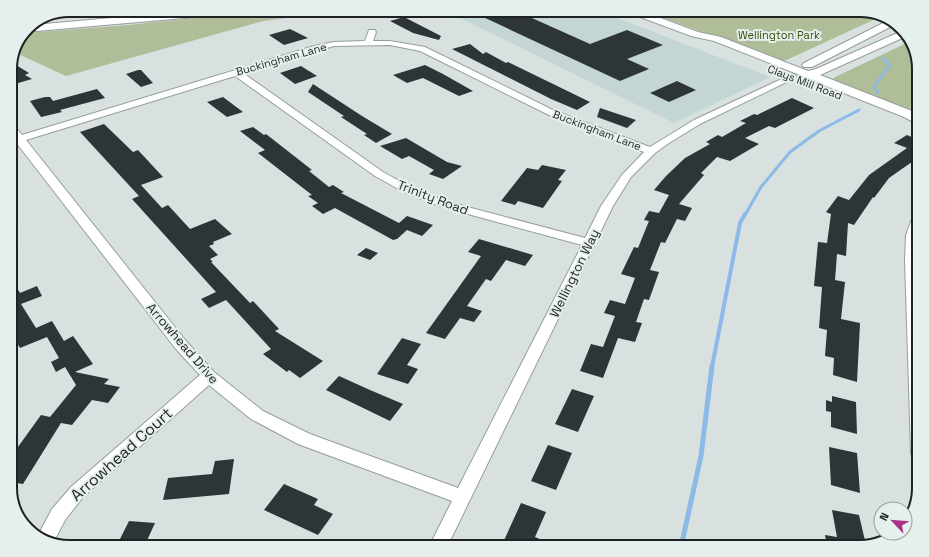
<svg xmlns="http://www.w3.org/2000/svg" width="929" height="557" font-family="'Space Grotesk',sans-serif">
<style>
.built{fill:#c3d6d3}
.green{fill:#afbd98}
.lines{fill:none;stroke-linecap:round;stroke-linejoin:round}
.stream-far3{stroke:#8cbae7;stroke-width:2.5}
.stream-far2{stroke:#8cbae7;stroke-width:3}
.stream-far1{stroke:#8cbae7;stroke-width:4}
.stream{stroke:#8cbae7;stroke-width:5}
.building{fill:#2e3537}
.minor-casing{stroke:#959e9d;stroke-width:2}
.major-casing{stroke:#959e9d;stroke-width:2}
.highway-casing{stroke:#959e9d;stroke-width:2}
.minor{fill:#fff;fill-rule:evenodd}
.major{fill:#fff;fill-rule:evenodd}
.highway{fill:#fff;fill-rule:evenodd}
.labels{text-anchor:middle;stroke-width:4;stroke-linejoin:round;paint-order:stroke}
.far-park-label{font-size:11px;fill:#3b4d0d;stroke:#e5efed}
.far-street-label{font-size:11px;fill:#1f2222;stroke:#e5efed}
.street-label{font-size:13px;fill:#1f2222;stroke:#e5efed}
.near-street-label{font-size:16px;fill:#1f2222;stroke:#e5efed}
.rim{fill:none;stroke:#1f2222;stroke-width:2}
</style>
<rect width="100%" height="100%" fill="#d8e1e0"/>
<path class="built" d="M444,10H597L770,77L674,123Z"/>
<g class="green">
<path d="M69,10H143L53,17Z"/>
<path d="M270,10H346L263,21L66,76L16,53L25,33L128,25Z"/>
<path d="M643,10H860L882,16L782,62Z"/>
<path d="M911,41L919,66V114L838,84L833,78Z"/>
</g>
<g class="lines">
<g class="stream-far3">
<path d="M828,10L831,15"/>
<path d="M878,93L874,86L890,65L883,58"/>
</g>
<path class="stream-far2" d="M745,215L761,187L790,152L819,131L859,110"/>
<path class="stream-far1" d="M712,367L740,223L745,214"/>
<path class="stream" d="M681,547L701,456L712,366"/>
</g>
<g class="building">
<path d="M468,10H514L590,44L627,30L663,45L627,59L649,69L620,81Z"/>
<path d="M404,17L441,36L439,40L413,33L390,21Z"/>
<path d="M290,29L308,38L284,45L269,35Z"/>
<path d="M470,44L483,54L486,52L506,63L508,62L590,102L577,110L551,99L452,49Z"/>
<path d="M16,65L29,73L25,75L32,79L15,84L10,81V66Z"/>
<path d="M425,65L443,74L473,91L459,96L423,78L407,83L393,75Z"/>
<path d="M301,66L317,76L295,84L280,73Z"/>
<path d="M138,70H141L153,83L141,87L126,74Z"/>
<path d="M677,81L696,90L669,102L650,93Z"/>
<path d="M313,84L362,116L392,134L376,143L364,135L367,134L341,117L344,116L308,92Z"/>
<path d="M97,89L105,98L60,110L62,112L41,117L30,101L45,97H50L53,101Z"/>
<path d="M223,97L243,112L227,117L207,102Z"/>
<path d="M792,98L814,108L775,128L769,126L745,138L759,144L730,161L717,157L701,173L704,175L679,204L692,208L685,221L677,219L665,243L661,242L650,270L659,272L649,300L644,299L636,322L642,323L635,342L618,338L603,378L580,371L591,344L603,347L615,316L604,313L610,300L625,304L635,278L621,274L634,247L638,248L649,221L644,220L649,211L659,213L669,195L654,190L666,176L685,158L710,144L706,142L718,135L722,137L746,123L740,121L754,114L757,115Z"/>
<path d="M600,108L636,120L627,128L597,117Z"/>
<path d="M104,124L133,152L138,150L163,177L141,185L162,208L168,205L190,229L215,219L232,234L213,242L214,244L209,246L218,255L210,259L213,262H211L250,303L253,301L279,329L275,331L323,361L300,378L289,370L287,372L263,354L271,349L226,300L209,308L201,299L216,292L132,199L139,196L80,132Z"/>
<path d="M253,127L264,135L266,134L312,170L309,171L329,187L333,185L344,192L341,193L399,223L407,216L433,225L422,236L407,230L397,239L393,240L335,208L323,214L312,206L318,203L308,196L312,195L258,153L265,150L240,131Z"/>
<path d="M907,135L919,140V157L889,178L874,198L873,197L854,225L848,223L846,256L837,254L835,280L845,282L841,319L860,323L857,382L833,375L834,358L825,356L827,330L819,328L822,287L814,286L818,242L827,243L831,214L826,212L838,196L849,200L869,175L907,148L894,143Z"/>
<path d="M406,138L447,162L462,166L443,179L429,174L434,170L409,156L402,159L380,146Z"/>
<path d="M542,165L566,170L558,180L562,181L543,208L518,201L515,205L501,201L527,168L538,170Z"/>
<path d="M479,239L533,255L525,266L506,260L491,281L486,279L467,306L482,311L474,322L460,318L445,339L426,333L481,256L468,252Z"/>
<path d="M366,248L378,253L370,260L357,255Z"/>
<path d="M10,276L20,293L37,286L42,296L21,304L36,328L52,321L64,341L73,336L93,364L75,372L109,379L104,384L120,387L108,403L92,400L72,425L61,423L23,484L10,482V458L41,415L50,417L76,385L65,367L56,372L51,362L59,358L47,337L20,348L10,331Z"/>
<path d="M402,338L421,344L407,365L418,369L408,384L377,374Z"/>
<path d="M339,376L370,390L403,404L390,421L326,390Z"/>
<path d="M572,389L594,396L578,432L555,424Z"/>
<path d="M832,396L856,402L857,434L831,427V412L826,411V400L832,402Z"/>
<path d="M548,445L572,453L556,490L531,481Z"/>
<path d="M829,447L857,453L860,493L831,485Z"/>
<path d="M234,459L229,494L163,500L168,478L212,474L215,461Z"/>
<path d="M284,484L318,499L314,505L333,514L318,535L264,510Z"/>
<path d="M521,503L546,512L535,537L559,547H501Z"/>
<path d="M832,510L859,515L866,545L860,547H827L825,535L837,537Z"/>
<path d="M129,521L155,523L144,547H116Z"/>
</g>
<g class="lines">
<defs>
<g id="minor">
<path d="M369,30H375L376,32L373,41H390L425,47L555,111L650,147L694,120L790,75L793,74L797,77L700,124L669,143L655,153L631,177L613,206L447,547H429L452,501L298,444L251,419L209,385L83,497L65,520L53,543L39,539L37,537L52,509L71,487L200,375L176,349L15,141L10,134V124L14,125L22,135L314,46L334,42L365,41ZM390,45L420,51L549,115L644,152L622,175L601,206L585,238L445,201L410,187L383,172L243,73L334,46ZM235,76L375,176L402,191L437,205L464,213L582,245L458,488L310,434L263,411L214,372L186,341L26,140Z"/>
<path d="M919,212L917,260L919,292V460L913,458L911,453L905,260L906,235L913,216L915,214Z"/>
</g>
<g id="major">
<path d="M625,10H639L698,32L721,37L808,71L816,69L902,31L907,36L820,75L912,111L919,115V125L904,117L806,78L801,77L800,75L714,41L691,36L627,12Z"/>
<path d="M891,19L896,24L812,67H804L802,65L804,63Z"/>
</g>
<path id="highway" d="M201,10H247L245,12L241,13L25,32L28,27L33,25Z"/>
</defs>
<use href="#minor" class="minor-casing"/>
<use href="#major" class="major-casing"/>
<use href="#highway" class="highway-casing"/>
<use href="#minor" class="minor"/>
<use href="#major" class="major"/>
<use href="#highway" class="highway"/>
</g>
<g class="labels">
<g class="far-park-label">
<text x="779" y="39">Wellington Park</text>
</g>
<g class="far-street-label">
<text transform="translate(281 59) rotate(-16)" y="4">Buckingham Lane</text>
<text transform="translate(805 82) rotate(21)" y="4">Clays Mill Road</text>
<text transform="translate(597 130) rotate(21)" y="4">Buckingham Lane</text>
</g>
<g class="street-label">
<text transform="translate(433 197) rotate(21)" y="5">Trinity Road</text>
<text transform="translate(574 273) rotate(-64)" y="5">Wellington Way</text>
<text transform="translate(183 343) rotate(49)" y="5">Arrowhead Drive</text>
</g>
<g class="near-street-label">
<text transform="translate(121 454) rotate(-42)" y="6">Arrowhead Court</text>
</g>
</g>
<path d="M0 0H929V557H0ZM69 17H860A52 52 0 0 1 912 69V488A52 52 0 0 1 860 540H69A52 52 0 0 1 17 488V69A52 52 0 0 1 69 17Z" fill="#e5efed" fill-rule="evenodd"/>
<path class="rim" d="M69 17H860A52 52 0 0 1 912 69V488A52 52 0 0 1 860 540H69A52 52 0 0 1 17 488V69A52 52 0 0 1 69 17Z"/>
<g transform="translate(893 521) rotate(296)"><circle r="19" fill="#e5efed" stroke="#969d9c"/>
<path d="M0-3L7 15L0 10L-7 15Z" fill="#a83188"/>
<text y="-6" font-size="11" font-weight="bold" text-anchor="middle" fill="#1f2222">N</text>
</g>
</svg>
